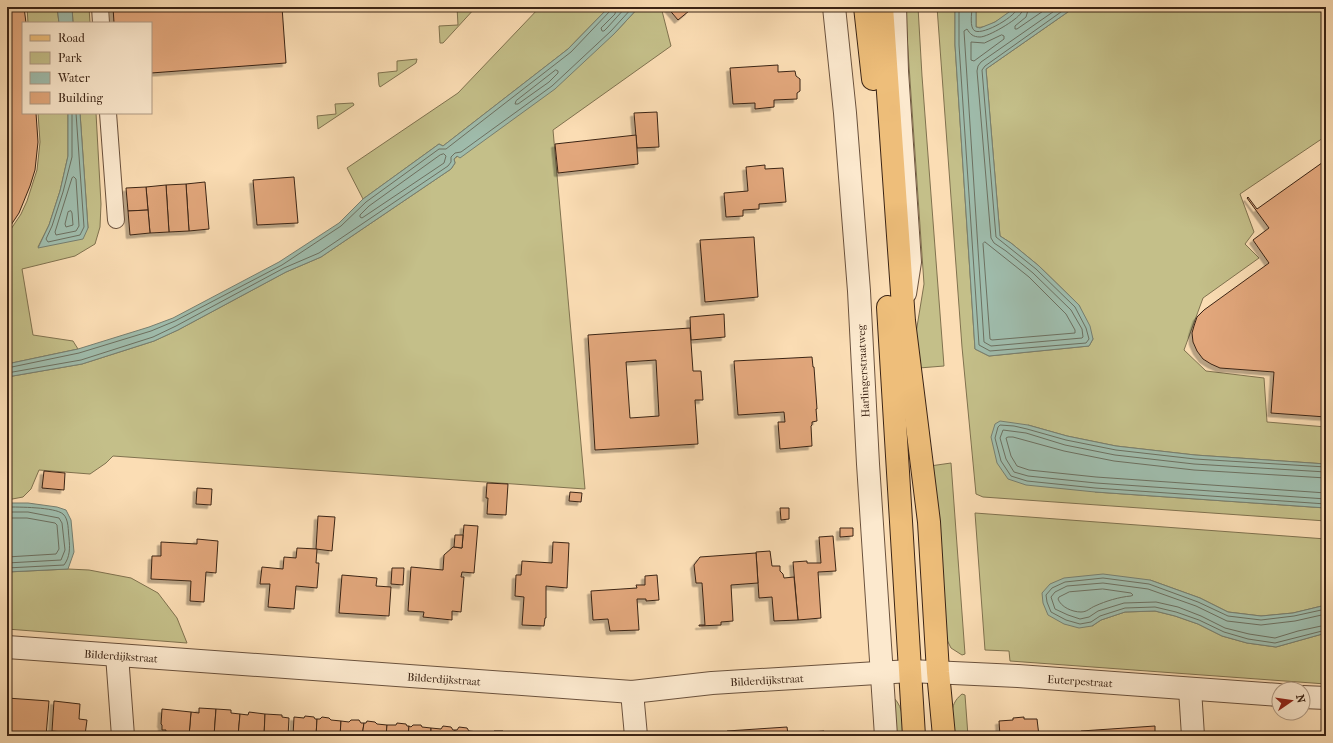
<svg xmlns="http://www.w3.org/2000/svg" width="1333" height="743" font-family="'IM FELL French Canon',serif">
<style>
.green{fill:#c4bf89;stroke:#80724f}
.water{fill:#9fbcac;stroke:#777f70}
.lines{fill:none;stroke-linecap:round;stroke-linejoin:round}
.shore{stroke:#6d7060;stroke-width:1}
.building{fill:#e2a77b;stroke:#3b2415;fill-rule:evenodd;filter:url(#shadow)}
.lane-casing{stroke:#6b523d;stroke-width:18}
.street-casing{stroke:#6b523d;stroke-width:24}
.primary-casing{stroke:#3b2415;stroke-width:24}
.lane{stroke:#fce9ce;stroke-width:16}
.street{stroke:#fce9ce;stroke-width:22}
.primary{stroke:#eebe7a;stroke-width:22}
.labels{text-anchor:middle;stroke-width:3;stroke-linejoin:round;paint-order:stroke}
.street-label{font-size:11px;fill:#3b2415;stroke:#fce9ce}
</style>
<defs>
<filter id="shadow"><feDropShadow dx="-3.5" dy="3.5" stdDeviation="0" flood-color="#0004"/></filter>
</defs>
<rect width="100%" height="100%" fill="#fbddb4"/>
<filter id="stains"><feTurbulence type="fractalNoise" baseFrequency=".005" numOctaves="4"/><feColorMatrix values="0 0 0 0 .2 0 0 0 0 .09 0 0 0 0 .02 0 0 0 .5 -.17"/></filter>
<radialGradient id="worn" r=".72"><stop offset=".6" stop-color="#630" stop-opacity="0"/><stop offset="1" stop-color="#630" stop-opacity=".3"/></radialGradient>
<g class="green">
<path d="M27,7H57L59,23H28Z"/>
<path d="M72,7H89L90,23H73Z"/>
<path d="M457,7H476L443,43H440L439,26L458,25Z"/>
<path d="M540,7H609L568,49L443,146L439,144L363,199L347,168L458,93Z"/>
<path d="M639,7H661L671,46L553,130L585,489L113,456L106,463L90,474L39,470L31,489L23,497L7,500V377L82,364L154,341L178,330L286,272L321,257L451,169L455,163L454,159L614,34Z"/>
<path d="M905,7H918L922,76L944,366L919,368L916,333L924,284Z"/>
<path d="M937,7H955V45L975,349L989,356L1089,346L1093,339L1079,305L1039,266L1011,243L1000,236L986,69L1075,7H1326V136L1240,194L1254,232L1245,244L1259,258L1203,298L1184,350L1206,371L1264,378L1267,422L1326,427V464L1195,455L1116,446L1067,436L1028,425L1095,492L1326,508V521L983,497L976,494L962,347Z"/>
<path d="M976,7H1016C1007,14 988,30 976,27Z"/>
<path d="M417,59L416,63L380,87L379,85L378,73L397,71V61Z"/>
<path d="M353,103L354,105L318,129L317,116L336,114L335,104Z"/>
<path d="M38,113H68V156L60,191L49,225L38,247L88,228L80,113H96L101,204L100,227L95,244L75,256L22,269L33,335L73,341L78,349L7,364V235L21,214L27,201L37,170L40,142Z"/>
<path d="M951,463L965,654L962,655L951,648L946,638L930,466Z"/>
<path d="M975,513L1326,539V605L1293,613L1261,616L1228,612L1200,598L1150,580L1092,626L1101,620L1125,612L1155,611L1175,616L1198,624L1222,636L1247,643L1276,647L1326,633V684L1010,661L1009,651L985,650Z"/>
<path d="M68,569L89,570L131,578L158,593L177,618L187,643L7,629V572Z"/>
<path d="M962,694L965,695L968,736H955C953,719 947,706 962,694Z"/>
<path d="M894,698C904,708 903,723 904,736H893Z"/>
</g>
<g class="water">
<path d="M57,7H72L73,23H59Z"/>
<path d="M609,7H639L614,34L555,89L460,158L457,156L454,159L455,163L451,169L321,257L286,272L178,330L154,341L82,364L7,377V364L78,349L149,327L173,318L279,262L339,223L363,199L439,144L443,146L568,49Z"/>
<path d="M955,7H976V27L980,28L995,22L1016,7H1075L986,69L1000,236L1011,243L1039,266L1079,305L1090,326L1093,339L1089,346L989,356L975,349L955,45Z"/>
<path d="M68,113H80L88,228L83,239L38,248L49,225L60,191L68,156Z"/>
<path d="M1000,421L1028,425L1067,436L1116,446L1195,455L1326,464V508L1095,492L1026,485L1008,479L997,463L991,437L995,424Z"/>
<path d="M7,503H28L57,507L66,510L71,520L74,552L68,569L7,572Z"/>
<path d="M1103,574L1150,580L1200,598L1228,612L1261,616L1293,613L1326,605V633L1276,647L1247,643L1222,636L1198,624L1175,616L1155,611L1125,612L1101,620L1092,626L1079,628L1064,624L1048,615L1043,603L1042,593L1050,584L1064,578Z"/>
</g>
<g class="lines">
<g class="shore">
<path d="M616,7L615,14L601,28L602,31H604L607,28L626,7"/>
<path d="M959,7V45L979,345L990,351L1086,343L1089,339L1086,328L1075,307L1036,269L996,237L982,70L985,66L1068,7"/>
<path d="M972,7C972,13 969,28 975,31C984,35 1017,16 1018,7"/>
<path d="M1023,7C1023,10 1023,11 1021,13C1017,20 988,37 980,37C973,37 970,34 967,29L964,31L984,342L991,346L1082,338L1083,337L1082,329L1071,310L1033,273L1006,251L994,243L991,238L977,71L978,66L981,62L1060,7"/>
<path d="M1029,7L1026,17L1015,26V29H1017L1049,7"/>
<path d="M1002,35L1004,36V39L974,61L971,60V42L984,43Z"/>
<path d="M556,70L558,71V73L549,82L518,104H515L516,101Z"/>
<path d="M72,113V157L63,192L52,226L46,239L48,242L80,235L84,227L76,113"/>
<path d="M444,154L446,156L444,163L362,218L360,217V215L369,206L440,155Z"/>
<path d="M74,177L76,179L79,226L76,231L56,235L55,232L72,178Z"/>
<path d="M71,211L72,213L73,225L66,227L65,224L68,212Z"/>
<path d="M985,242L1029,277L1066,314L1075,330V333L992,340L990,339L983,244Z"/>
<path d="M7,368L79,353L151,331L175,321L282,265L341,226L366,202L439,149H446L571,52L610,11L611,7"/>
<path d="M7,373L81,360L153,337L176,326L284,268L319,253L448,166L451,162V157L455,153L461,152L552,86L611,31L633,7"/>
<path d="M1326,467L1195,459L1116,450L1066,440L1027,429L1014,426L1000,425L998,427L995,438L1001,461L1011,476L1027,481L1095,488L1326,504"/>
<path d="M1326,472L1194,464L1115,455L1065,445L1026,433L1003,430L1000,438L1006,459L1014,472L1028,476L1096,483L1326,499"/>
<path d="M1326,478L1194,470L1114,461L1064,451L1013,437H1008L1006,438L1011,456L1017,466L1029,470L1096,477L1326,493"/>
<path d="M7,507C18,507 55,507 63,514C69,519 68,531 69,538C70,548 70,557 64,565L7,568"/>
<path d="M7,512H28L59,518L62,523L65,550L61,560L7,563"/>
<path d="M7,518H27L55,523L57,525L59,549L56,554L7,557"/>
<path d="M1103,589L1131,593L1133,595L1131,596C1119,597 1106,601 1095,606C1090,608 1087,612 1081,612C1072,612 1061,607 1058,599L1059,597L1069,592Z"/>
<path d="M1326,609L1294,616L1261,620L1228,616L1198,602L1149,584L1103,578L1065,582L1052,588L1046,595L1047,602L1051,612L1066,620L1080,624L1091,622L1100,616L1125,608L1155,607L1176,612L1199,620L1224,632L1248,639L1275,643L1326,630"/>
<path d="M1326,614L1295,621L1261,625L1227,621L1196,606L1148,589L1103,583L1067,586L1055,592L1051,597L1055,609L1068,615L1080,619L1089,617L1098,611L1124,603L1156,602L1178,607L1201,616L1225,628L1249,634L1275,638L1298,631L1326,625"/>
</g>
</g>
<g class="building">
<path d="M7,7H24L26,23H23V113H36L38,142L35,170L30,186L19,213L7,231Z"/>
<path d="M113,7H282L286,63L151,73V23H114Z"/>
<path d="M667,7H685L689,11L678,20Z"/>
<path d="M778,65V72L795,71L796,76L800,79V91L797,93V99L774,100V107L755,109V103L733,104L730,68Z"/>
<path d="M657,112L659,147L637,148L634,113Z"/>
<path d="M636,135L638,164L558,173L555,144Z"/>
<path d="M1326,160V417L1271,413L1274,372L1220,368L1211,364L1203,359L1197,351L1193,342L1192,333L1194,326L1197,317L1204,310L1269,263L1253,240L1269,228L1247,198L1248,197L1257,209Z"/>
<path d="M765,165V169L783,168L786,202L759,204V209L743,210V216L726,217L724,193L748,191L746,167Z"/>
<path d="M294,177L298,223L257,225L253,180Z"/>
<path d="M205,182L209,229L189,231L186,184Z"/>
<path d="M186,184L189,231L169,232L166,185Z"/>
<path d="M166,185L169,232L150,233L146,187Z"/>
<path d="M146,187L148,210L128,211L126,188Z"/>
<path d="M148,210L150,233L130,235L128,211Z"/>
<path d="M754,237L758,297L705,302L700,240Z"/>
<path d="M724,314L725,337L691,340L690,317Z"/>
<path d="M690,328L693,371H701L703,400H695L698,444L595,450L588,335ZM656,360L659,416L630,418L626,362Z"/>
<path d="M812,357L813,367H814L817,409H816L817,421L812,422V425L811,426L812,446L780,449L778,422H785L784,412L738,415L734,361Z"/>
<path d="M44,471L65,473L64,490L42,488Z"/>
<path d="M487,483L508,484L506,515L487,514L488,498H486Z"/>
<path d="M197,488L212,489L211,505L196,504Z"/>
<path d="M570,492L582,493L581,502L569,501Z"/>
<path d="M780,508H789V519L781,520Z"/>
<path d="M318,516L335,517L332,551L316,549Z"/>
<path d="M464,525L478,526L474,573L462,572L461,577H464L461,612L452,611V620L423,617L424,612L408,611L411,567L443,570L444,555L453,547L462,548Z"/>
<path d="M840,528H853V536L840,537Z"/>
<path d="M455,535H463L462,548L454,547Z"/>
<path d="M833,536L836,571L818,572L821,618L798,620L793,562L807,561V563H821L819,537Z"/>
<path d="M197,539L218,541L216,573L206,572L204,602L190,601L191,581L151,579L152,556H161V542L197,544Z"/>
<path d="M553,542L569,543L567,588L546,586V618H545L544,626L522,625L524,597L515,596L516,575H521L522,561L552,563Z"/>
<path d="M297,548L317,549L316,563H319L317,588L296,586L294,609L268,607L270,584H260L262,567L283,569L284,557L296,558Z"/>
<path d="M770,551L772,566H780V571L783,574L784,578L794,577L798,620L774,621L772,597L759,598L756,552Z"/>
<path d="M756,553L758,583L731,585L733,621L721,622V625L699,626V625H705L702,583H696L694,565L700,557Z"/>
<path d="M392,568H404L403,585L391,584Z"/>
<path d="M342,575L377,578L376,586L391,587L389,616L339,613Z"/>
<path d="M657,575L659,600L646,601V599H637L639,630L610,631L608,619L593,620L591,591L637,588L636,585H645V576Z"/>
<path d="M7,698L49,701L46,736L29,735V736H7Z"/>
<path d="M54,701L80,704L79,719L87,720L85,735L83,734V736H65L64,732L52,731Z"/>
<path d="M199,708L216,709L214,736H189L191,712L199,713Z"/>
<path d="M162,709L191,712L189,736H165L166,730H162V725L161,724Z"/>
<path d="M216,709L231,710V713L240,714L238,736H214Z"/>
<path d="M249,712L265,714L264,736H238L240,714L248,715Z"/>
<path d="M265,714L282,715V717L289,718L288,736H264Z"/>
<path d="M305,716L314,717L315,719H317L316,736H293L294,717L304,718Z"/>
<path d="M322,717L329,718L331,720L341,721L340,736H316L317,719H320Z"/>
<path d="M1024,717V719H1037L1039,736H1000L999,721L1013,720V718Z"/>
<path d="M351,720H359L361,723H364L362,736H340L341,721L349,722Z"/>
<path d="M367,721L375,722L377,724L387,725L386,736H362L364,723H366Z"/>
<path d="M397,723L406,724L407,726H409L408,736H386L387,725H396Z"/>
<path d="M413,725H421L422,727L431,728V736H408L409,726L411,727Z"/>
<path d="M443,726L451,727L453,730H455L454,736H431V728L441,729Z"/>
<path d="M1155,726V736H1082L1081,731Z"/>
<path d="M459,727L467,728L469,731L478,732V736H454L455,730H457Z"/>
<path d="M787,727L788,734L824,731V736H727V731Z"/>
<path d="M494,731H503L504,734H506V736H482L483,732L492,733Z"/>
<path d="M509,732H518L520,735L529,736H506V734Z"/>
</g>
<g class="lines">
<defs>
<g id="lane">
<path d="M100,7L101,23"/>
<path d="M898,7L900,71L913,262L908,294"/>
<path d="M108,113L116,220"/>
</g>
<g id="street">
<path d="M834,7L845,113L859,291L868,464L886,736"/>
<path d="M7,647L632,692L712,683L910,671L1018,676L1279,695"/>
<path d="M117,655L123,736"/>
<path d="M1190,689L1193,736"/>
<path d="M632,692L636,736"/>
<path d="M1303,697L1326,698"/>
</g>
<g id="primary">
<path d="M865,7L873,79"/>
<path d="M882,7L904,321L929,522L938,672L944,736"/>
<path d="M888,307L914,736"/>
</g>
</defs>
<use href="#lane" class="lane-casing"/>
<use href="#street" class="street-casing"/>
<use href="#primary" class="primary-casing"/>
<use href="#lane" class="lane"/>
<use href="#street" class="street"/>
<use href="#primary" class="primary"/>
</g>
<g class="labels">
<g class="street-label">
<text transform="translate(863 371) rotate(-93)" y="4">Harlingerstraatweg</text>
<text transform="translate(121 656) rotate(4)" y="4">Bilderdijkstraat</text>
<text transform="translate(444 679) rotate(4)" y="4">Bilderdijkstraat</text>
<text transform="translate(767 680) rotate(-3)" y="4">Bilderdijkstraat</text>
<text transform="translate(1080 681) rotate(4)" y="4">Euterpestraat</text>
</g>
</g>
<rect width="1333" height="743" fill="none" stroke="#fbddb4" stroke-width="24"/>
<rect x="8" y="8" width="1317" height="727" fill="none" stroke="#3b2415" stroke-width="2"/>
<rect x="12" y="12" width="1309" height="719" fill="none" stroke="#3b2415"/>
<rect x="22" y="22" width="130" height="92" fill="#fce9ce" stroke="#af9a84"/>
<rect x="30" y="35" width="20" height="6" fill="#eebe7a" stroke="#af9a84"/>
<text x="58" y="42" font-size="12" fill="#3b2415">Road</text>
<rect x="30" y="52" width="20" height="12" fill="#c4bf89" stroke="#af9a84"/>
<text x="58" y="62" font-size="12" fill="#3b2415">Park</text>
<rect x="30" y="72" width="20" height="12" fill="#9fbcac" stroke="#af9a84"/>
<text x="58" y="82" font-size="12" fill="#3b2415">Water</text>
<rect x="30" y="92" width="20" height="12" fill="#e2a77b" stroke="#af9a84"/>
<text x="58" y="102" font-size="12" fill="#3b2415">Building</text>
<g transform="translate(1291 701) rotate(77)"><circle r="19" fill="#fce9ce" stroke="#af9a84"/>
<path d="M0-3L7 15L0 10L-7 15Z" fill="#8f2418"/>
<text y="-6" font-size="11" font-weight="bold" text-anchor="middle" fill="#3b2415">N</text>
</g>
<rect width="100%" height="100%" filter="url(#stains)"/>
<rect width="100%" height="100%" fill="url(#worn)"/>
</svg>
